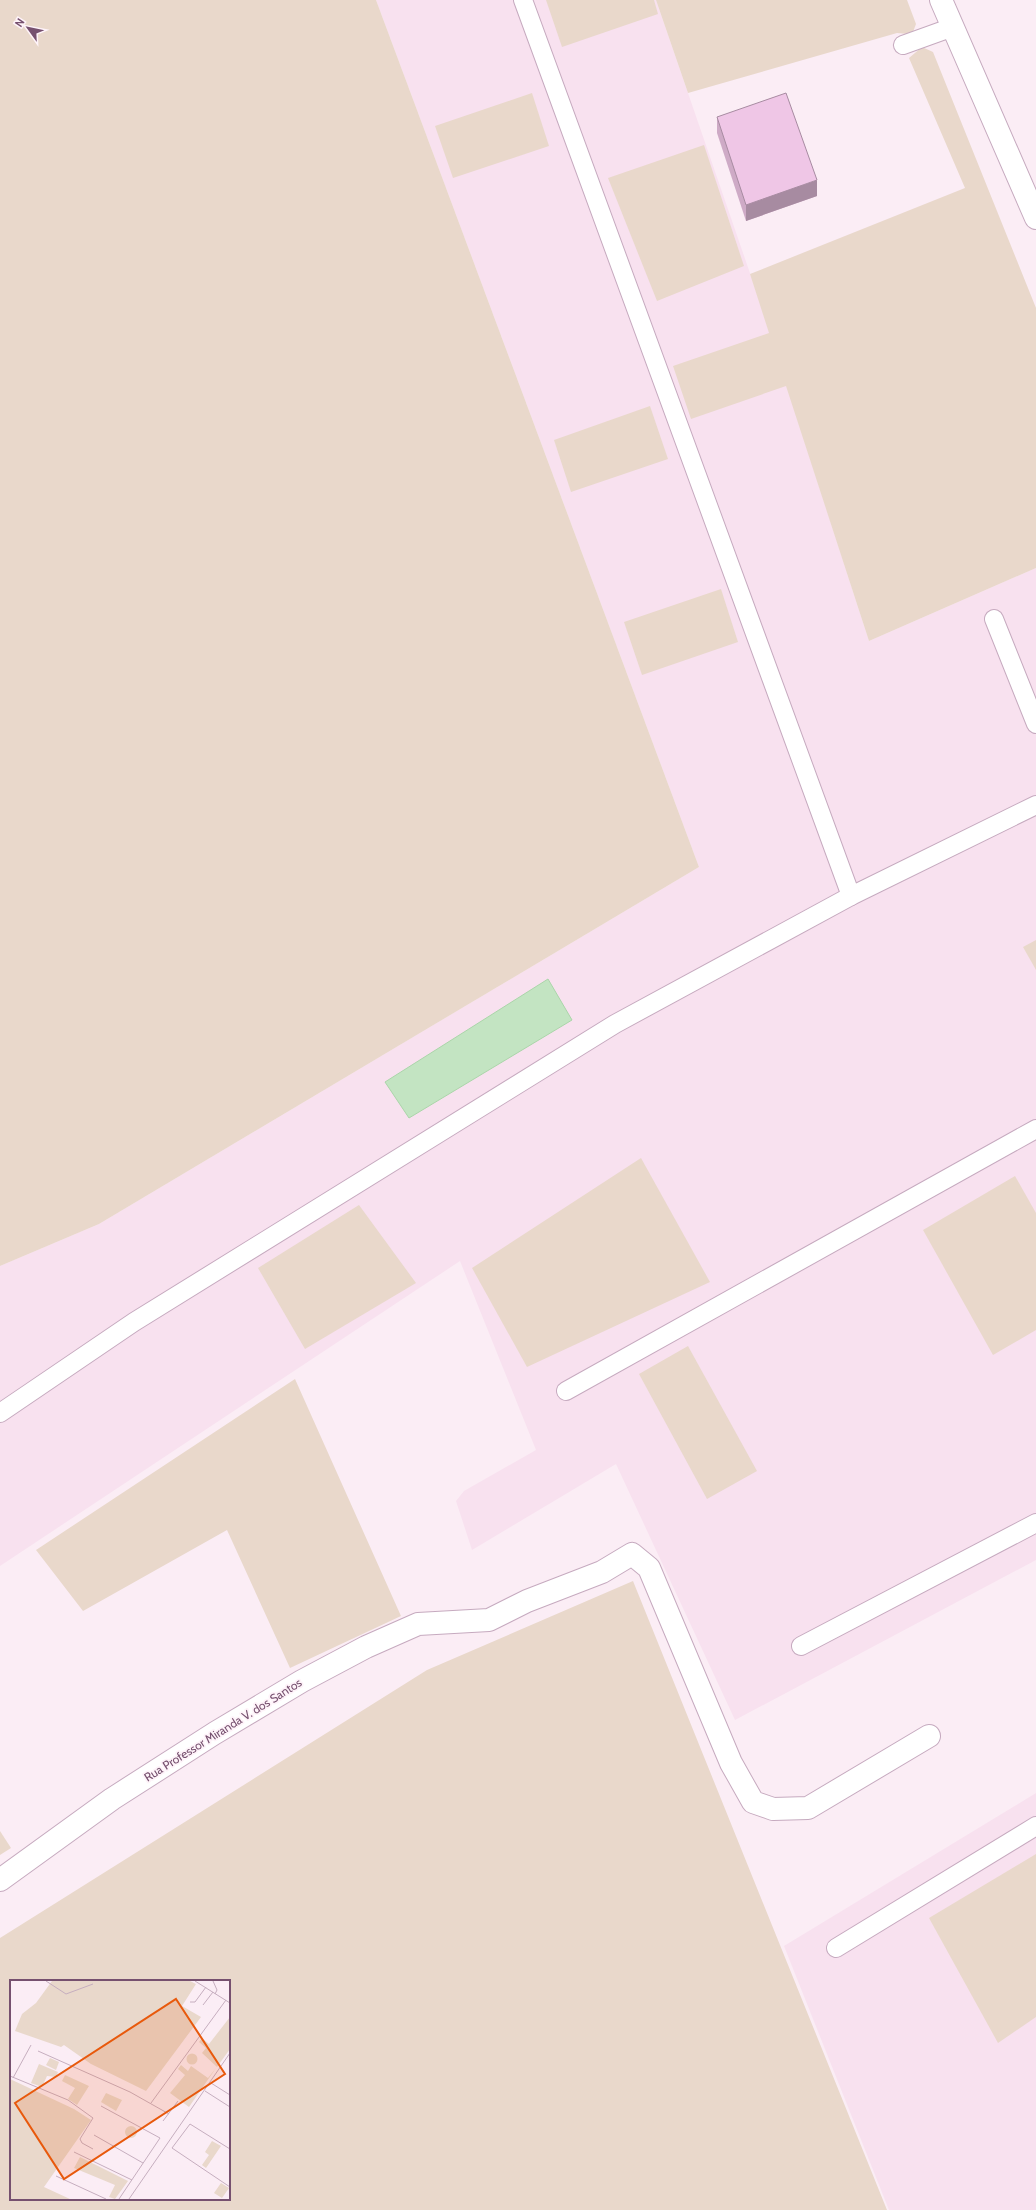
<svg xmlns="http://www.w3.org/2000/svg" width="1036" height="2210" font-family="Cabin,sans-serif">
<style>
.residential{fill:#f8e1ef}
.green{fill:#e9d8cb;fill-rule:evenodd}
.water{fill:#c3e4c2;stroke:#aad5a9}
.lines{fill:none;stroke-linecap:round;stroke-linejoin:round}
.lane-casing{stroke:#c6aabf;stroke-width:20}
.street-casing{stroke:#c6aabf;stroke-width:24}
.lane{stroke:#fff;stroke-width:18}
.street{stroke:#fff;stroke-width:22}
.wall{fill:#ceaac6}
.shaded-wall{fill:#a78ba1}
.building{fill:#efc6e6;stroke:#a78ba1}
.labels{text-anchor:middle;stroke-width:3.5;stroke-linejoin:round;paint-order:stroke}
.street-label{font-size:12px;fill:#76506f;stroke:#fef3f9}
.inset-road{fill:none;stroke:#c6aebf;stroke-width:1}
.view{fill:#e8590c;fill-opacity:0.15;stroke:#e8590c;stroke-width:2}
.inset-edge{fill:none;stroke:#76506f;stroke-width:2}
</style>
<rect width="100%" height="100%" fill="#fbedf5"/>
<g class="residential">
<path d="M376,0H656L752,279L869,641L1036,568V1560L735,1720L616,1464L472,1550L456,1501L464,1491L536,1450L460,1261L0,1566V1266L99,1224L699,867Z"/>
<path d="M1036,1793V2210H889L784,1946Z"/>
</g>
<g class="green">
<path d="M0,0H376L699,867L99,1224L0,1266Z"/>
<path d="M546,0H654L658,14L562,47Z"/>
<path d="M656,0H907L916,24L913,32L908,34L897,33L688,93Z"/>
<path d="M922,47L933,52L1036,308V568L869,641L786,386L691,419L673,366L769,333L750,274L965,188L909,58Z"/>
<path d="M532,93L549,146L453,178L435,126Z"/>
<path d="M704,145L744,266L657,301L608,178Z"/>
<path d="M650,406L668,459L571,492L554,440Z"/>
<path d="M721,589L738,642L642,675L624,622Z"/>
<path d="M1036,940V970L1023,947Z"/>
<path d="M641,1158L710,1282L527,1367L472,1268Z"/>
<path d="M1015,1176L1036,1213V1330L993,1355L923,1230Z"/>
<path d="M359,1205L416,1283L305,1349L258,1268Z"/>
<path d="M688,1346L757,1471L707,1499L639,1374Z"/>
<path d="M295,1379L401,1616L290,1668L227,1530L83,1611L36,1550Z"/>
<path d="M633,1581L887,2210H0V1938L427,1670ZM11,1981H229V2199H11Z"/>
<path d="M0,1831L11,1848L0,1855Z"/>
<path d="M1036,1854V2017L998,2043L929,1918Z"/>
</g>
<path class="water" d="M548,979L572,1020L409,1118L385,1082Z"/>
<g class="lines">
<defs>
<g id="lane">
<path d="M523,0L851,896"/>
<path d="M903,45L953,27"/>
<path d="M994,619L1036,724"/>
<path d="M566,1391L1036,1129"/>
<path d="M0,1413L134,1322L615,1024L851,896L1036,805"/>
<path d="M801,1646L1036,1523"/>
<path d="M836,1948L1036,1826"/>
</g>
<g id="street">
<path d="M941,0L1036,218"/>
<path d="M0,1880L112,1799L215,1733L302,1681L366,1647L418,1624L489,1620L527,1601L602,1572L632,1554L649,1568L731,1763L753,1802L773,1809L808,1808L929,1736"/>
</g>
</defs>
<use href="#lane" class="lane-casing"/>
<use href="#street" class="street-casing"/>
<use href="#lane" class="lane"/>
<use href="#street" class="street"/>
</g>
<path class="wall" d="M717,117L817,196L746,221L717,133Z"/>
<path class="shaded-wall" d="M817,180V196L746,221V205Z"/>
<path class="building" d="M786,93L817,180L746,205L717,117Z"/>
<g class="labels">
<g class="street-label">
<text transform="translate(223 1730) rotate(-32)" y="4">Rua Professor Miranda V. dos Santos</text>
</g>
</g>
<g transform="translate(10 1980)">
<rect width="220" height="220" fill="#fbedf5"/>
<path d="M42,1H180L186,4L172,26L191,37L136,111L81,84L54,65L51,67L5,51L12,34L26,23ZM220,37V69L207,87L192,73L196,68L189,62L192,58L199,64ZM176.5 79a5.5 5.5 0 1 1 11 0a5.5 5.5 0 1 1-11 0ZM40,78L49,82L46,90L36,85ZM29,84L48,92L46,97L37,96L32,107L21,103ZM171,85L178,91L181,86L198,98L206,88L179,127L160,113L175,95L168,89ZM55,95L79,106L67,125L58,119L65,108L52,101ZM0,99L64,129L81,140L34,207L60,219H0ZM96,113L112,120L106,131L91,122ZM115 152a6 6 0 1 1 12 0a6 6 0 1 1-12 0ZM202,161L211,166L196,188L192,185L199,175L195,172ZM70,177L118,201L105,219L99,217L105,205L64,188ZM211,203L219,208L212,218L204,213Z" fill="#e9d8cb"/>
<path class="inset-road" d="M36,1L56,14L83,4M185,1L220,23M203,1L207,10L205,14M180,22H185L196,7M193,25L203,12M28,71L120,112L159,134M0,96L58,120L83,138L70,159L72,163L83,169M3,98L21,65M201,103L220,115M195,111L220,127M141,123L216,20M91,126L150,158L109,219M153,141L168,121M84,155L133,183M220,169L180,144L162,168L220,207M64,172L122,200M46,196L96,219M119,219L220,73"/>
<path class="view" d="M166,19L215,94L54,199L5,123Z"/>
<rect width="220" height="220" class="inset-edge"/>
</g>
<g transform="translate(28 28) rotate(303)" stroke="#fef3f9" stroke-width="3" paint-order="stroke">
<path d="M0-3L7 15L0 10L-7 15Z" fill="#76506f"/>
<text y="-6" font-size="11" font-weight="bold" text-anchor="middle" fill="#76506f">N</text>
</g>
</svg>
